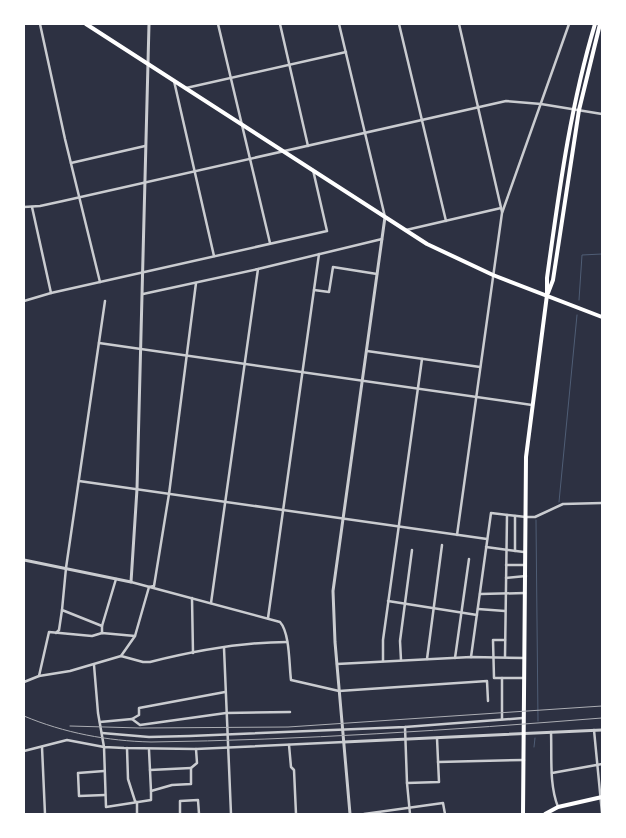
<svg xmlns="http://www.w3.org/2000/svg" width="626" height="838" font-family="'PT Sans Narrow',sans-serif">
<style>
.lines{fill:none;stroke-linecap:round;stroke-linejoin:round}
.stream{stroke:#4f5d75;stroke-width:1}
.minor{stroke:#caccd0;stroke-width:2.5}
.tertiary{stroke:#caccd0;stroke-width:3}
.primary{stroke:#fff;stroke-width:4}
.trunk{stroke:#fff;stroke-width:4}
.rail{stroke:#abadb3;stroke-width:1}
</style>
<rect width="100%" height="100%" fill="#2d3142"/>
<g class="lines">
<g class="stream">
<path d="M579,300L582,255L602,254"/>
<path d="M559,502L577,315"/>
<path d="M536,520L538,721"/>
<path d="M534,747L535,738"/>
</g>
<g class="minor">
<path d="M40,24L65,139L100,282"/>
<path d="M218,24L270,243"/>
<path d="M280,24L308,146"/>
<path d="M339,24L385,217"/>
<path d="M399,24L446,221"/>
<path d="M459,24L502,212"/>
<path d="M174,81L214,256"/>
<path d="M186,88L346,52"/>
<path d="M71,163L145,146"/>
<path d="M24,207L40,206L63,201L506,101L541,104L602,114"/>
<path d="M32,207L51,293"/>
<path d="M406,230L501,208"/>
<path d="M314,290L329,292L333,267L377,274"/>
<path d="M143,294L258,269L382,239"/>
<path d="M24,301L51,293L327,231L313,170"/>
<path d="M99,343L532,405"/>
<path d="M367,351L480,367"/>
<path d="M79,481L487,539"/>
<path d="M515,516V551"/>
<path d="M457,535L502,213L569,24"/>
<path d="M486,547L524,552"/>
<path d="M506,565H524"/>
<path d="M506,578L526,576"/>
<path d="M131,582L280,622C290,633 289,665 291,680L339,691L487,681L488,701"/>
<path d="M480,594L525,593"/>
<path d="M192,598L193,653"/>
<path d="M388,601L477,615"/>
<path d="M211,603L258,269"/>
<path d="M478,609L505,611"/>
<path d="M268,618L319,254"/>
<path d="M102,626L62,610L66,568L105,301"/>
<path d="M56,633L59,630L62,610"/>
<path d="M102,633V626L116,579"/>
<path d="M505,640H493L494,678H523"/>
<path d="M224,648L231,814"/>
<path d="M121,656L135,636L149,587L154,586L169,494L196,283"/>
<path d="M471,657L491,513L526,517H535L563,504L602,503"/>
<path d="M505,657L507,515"/>
<path d="M455,658L469,559"/>
<path d="M427,659L442,545"/>
<path d="M401,660L400,641L412,550"/>
<path d="M383,661V640L422,359"/>
<path d="M337,664L471,657L524,658"/>
<path d="M39,676L49,632L92,636L102,633L135,636"/>
<path d="M502,678V719"/>
<path d="M24,682L39,676L70,671L121,656L143,662H150C194,651 242,642 287,642"/>
<path d="M132,719L139,715V708L225,692"/>
<path d="M100,722L132,719L140,725L226,713L290,712"/>
<path d="M405,727L407,783"/>
<path d="M594,730L602,813"/>
<path d="M551,732C552,757 549,784 558,807"/>
<path d="M102,733L149,737L190,736L405,727L523,718"/>
<path d="M289,745L291,767L294,770L296,814"/>
<path d="M42,747L45,814"/>
<path d="M127,748L128,779L135,801L137,802V814"/>
<path d="M196,749L344,742"/>
<path d="M149,750L151,791"/>
<path d="M24,751L67,740L104,747L124,748L196,749L197,763L191,768V784L172,785L151,791V800L106,807L104,747L98,713L94,665"/>
<path d="M438,762L524,760"/>
<path d="M150,770L191,768"/>
<path d="M104,771L78,773L79,796L105,795"/>
<path d="M552,773L602,764"/>
<path d="M180,814V801L198,800L199,814"/>
<path d="M364,814L443,803L445,814"/>
<path d="M410,814L407,783L439,782L437,738"/>
</g>
<g class="tertiary">
<path d="M24,560L131,582L137,489L149,24"/>
<path d="M344,742L602,730"/>
<path d="M350,814L335,642L333,591L385,217"/>
</g>
<path class="primary" d="M545,814L558,807L602,797"/>
<g class="trunk">
<path d="M86,24L427,244L493,275L602,317"/>
<path d="M548,293L553,280L579,110L600,24"/>
<path d="M523,814L526,457L547,295V278C559,192 570,107 595,24"/>
</g>
<g class="rail">
<path d="M24,716C64,733 108,741 151,742C302,740 452,730 602,718"/>
<path d="M70,726L140,728L288,727L602,706"/>
</g>
</g>
<rect width="626" height="838" fill="none" stroke="#ffffff" stroke-width="50"/>
</svg>
